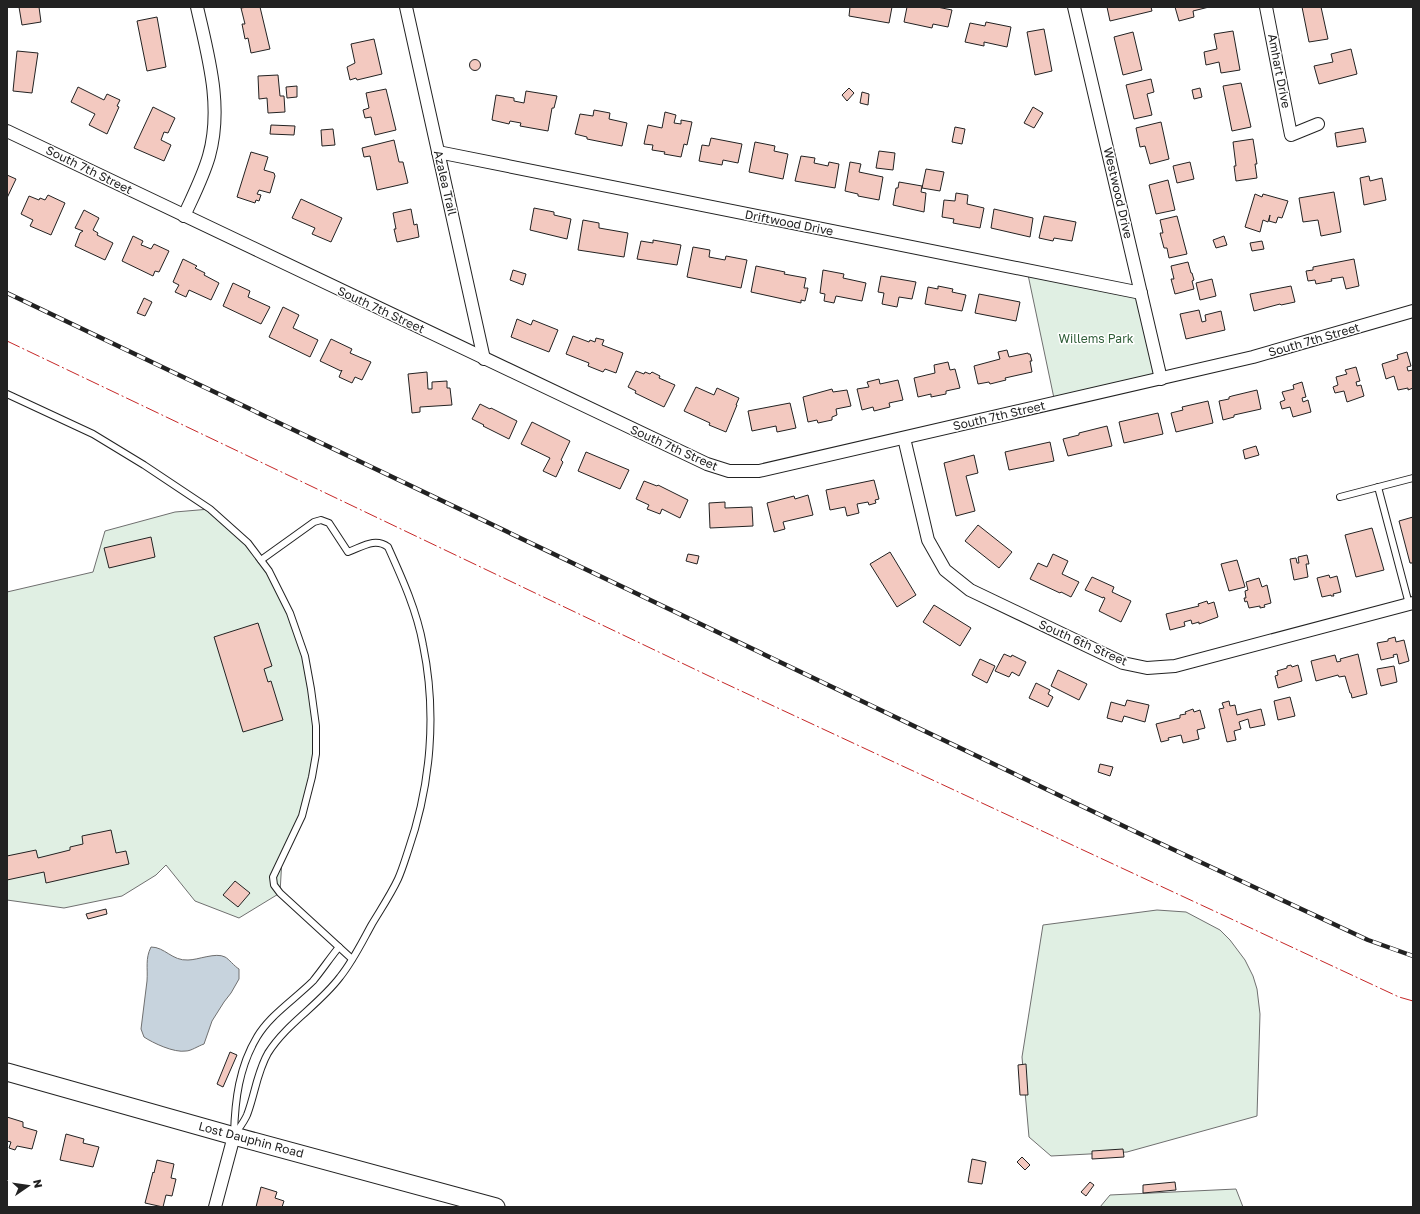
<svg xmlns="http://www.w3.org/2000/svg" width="1420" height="1214" font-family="'Golos Text',sans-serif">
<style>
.green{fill:#e0efe3;stroke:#6f6f6f}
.water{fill:#c7d3dd;stroke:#6f6f6f}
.building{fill:#f3c9c0;stroke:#222}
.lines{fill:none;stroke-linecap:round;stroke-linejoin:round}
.service-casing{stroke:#222;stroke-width:8}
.minor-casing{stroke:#222;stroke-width:14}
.secondary-casing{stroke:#222;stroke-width:19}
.service{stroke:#fff;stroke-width:6}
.minor{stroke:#fff;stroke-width:12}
.secondary{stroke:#fff;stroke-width:17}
.rail-casing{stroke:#222;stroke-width:4.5}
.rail{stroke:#fff;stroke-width:3;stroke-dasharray:9;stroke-linecap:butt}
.power{stroke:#c62828;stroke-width:1;stroke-dasharray:14 3 2 3;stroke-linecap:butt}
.labels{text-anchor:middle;stroke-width:3;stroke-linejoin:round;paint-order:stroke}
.street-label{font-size:12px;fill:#222;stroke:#fff}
.park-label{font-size:12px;fill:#2f5e38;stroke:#fff}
</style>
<rect width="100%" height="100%" fill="#fff"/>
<g class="green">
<path d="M1027,270L1141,293L1161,379L1055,403Z"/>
<path d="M210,509L248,543L285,603L307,667L316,737L307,796L282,858L280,893L239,918L195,901L166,865L156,875L122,896L64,908L7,900V592L93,572L105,531L175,512Z"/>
<path d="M1157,910L1186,912L1220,930L1230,940L1245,960L1253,976L1257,989L1260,1014L1257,1116L1127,1152L1051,1156L1029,1137L1022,1057L1043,925Z"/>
<path d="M1236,1189L1243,1207H1100L1110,1195Z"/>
</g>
<path class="water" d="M151,947C165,947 172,961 188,960C198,960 216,952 225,957C229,959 234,966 239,969V979L231,993L224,1002L212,1021L204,1044C198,1046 191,1051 186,1051C174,1053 153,1043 144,1037L141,1029C143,1013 145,997 147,981C148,968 145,959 151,947Z"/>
<g class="building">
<path d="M19,7H39L41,22L22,25Z"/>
<path d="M247,7H260L270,49L251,53L248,38L245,39L242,24H245L241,8Z"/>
<path d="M850,7H892L889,23L849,16Z"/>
<path d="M907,7H937L952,10L948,27L933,24L932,28L904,22Z"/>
<path d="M1107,7H1151L1152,11L1110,21Z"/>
<path d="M1175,7H1209L1193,11L1194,17L1179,21Z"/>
<path d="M1302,7H1321L1328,39L1309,42Z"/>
<path d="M157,17L166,67L147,71L137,21Z"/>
<path d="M986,22L1011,27L1007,47L984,42V46L965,42L970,23L985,26Z"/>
<path d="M1044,29L1052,71L1035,75L1027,32Z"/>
<path d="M1233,31L1240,70L1221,73L1219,62L1206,65L1204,52L1217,49L1214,34Z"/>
<path d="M1133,32L1142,70L1123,75L1114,37Z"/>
<path d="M374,39L382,74L357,80L356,78L350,80L347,67L355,63L351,44Z"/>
<path d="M1351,49L1357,74L1319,84L1314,66L1333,62L1331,54Z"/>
<path d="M17,51L38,53L32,93L13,91Z"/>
<circle cx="475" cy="65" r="5.5"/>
<path d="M278,75L280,96H284L285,112L268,113L267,98L259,99L258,76Z"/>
<path d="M1151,79L1154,92L1147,94L1152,115L1134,119L1126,85Z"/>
<path d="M1241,83L1251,127L1232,131L1223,86Z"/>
<path d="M297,86V97L287,98L286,87Z"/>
<path d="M78,87L104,100L107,94L120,100L117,106L119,107L107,134L89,125L95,114L71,102Z"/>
<path d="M849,88L854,93L847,101L842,95Z"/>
<path d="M1200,88L1202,97L1194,99L1192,90Z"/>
<path d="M386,89L396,130L375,135L371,117L365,118L363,110L369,108L366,93Z"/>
<path d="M526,91L557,96L554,108H552L548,131L520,126L521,123L510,121L509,124L492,120L496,95L514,98V101L524,103Z"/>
<path d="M862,92L869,94L868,105L860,103Z"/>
<path d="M153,107L175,118L168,133L164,132L161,140L171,145L164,161L134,148Z"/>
<path d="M1033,107L1043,113L1034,128L1024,123Z"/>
<path d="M594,110L610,113L609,119L627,123L622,146L587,139V137L575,134L580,114L593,116Z"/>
<path d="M665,112L676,115L674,123L681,124V120L692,122L687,145L684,144L681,157L664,154L665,152L652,150L653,145L644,144L648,125L662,128Z"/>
<path d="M1161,122L1169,159L1150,164L1145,146L1140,147L1136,128Z"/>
<path d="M271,125L295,126L294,135L270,134Z"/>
<path d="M955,127L965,129L962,144L952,142Z"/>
<path d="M1363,128L1366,142L1337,147L1335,133Z"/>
<path d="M333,129L335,145L322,146L321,130Z"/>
<path d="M711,138L742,144L738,163L723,160L722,165L699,161L702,145L709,146Z"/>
<path d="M1253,139L1257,164H1255L1257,178L1236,181L1234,166H1236L1233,142Z"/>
<path d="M394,140L399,162H403L408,183L377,190L370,156L364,157L362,148Z"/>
<path d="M755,142L775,146L774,151L788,154L783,179L749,172Z"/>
<path d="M879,151L895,153L893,170L876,168Z"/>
<path d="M251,152L268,157L264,170L274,173L275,176L270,193L259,190L257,194L261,195L259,201L256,200L255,203L237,197Z"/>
<path d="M801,156L815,158L814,163L828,166L829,162L839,164L835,188L795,181Z"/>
<path d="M850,162L861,164L859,172L883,177L879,200L858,196V194L845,191Z"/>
<path d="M1190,162L1194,179L1177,183L1173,166Z"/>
<path d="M926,169L944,172L940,191L922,188Z"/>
<path d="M7,175L16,179L7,198Z"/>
<path d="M1369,176L1370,181L1382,178L1386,200L1364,205L1360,178Z"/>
<path d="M1168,180L1175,210L1156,214L1149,185Z"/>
<path d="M899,182L922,186L921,192L926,193L924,212L893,205L896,188H898Z"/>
<path d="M1334,192L1341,232L1321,236L1318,220L1303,222L1299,198Z"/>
<path d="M956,193L968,195L967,204L984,208L980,228L953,223L954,219L942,217L944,200L955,201Z"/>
<path d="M1255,194L1262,197L1263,194L1288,201L1282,218L1278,217L1276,223L1269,221L1270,215L1268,222L1263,220L1260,232L1245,227Z"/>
<path d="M48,195L65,203L51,235L30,226L33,220L21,214L29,196L39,200L40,198L45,200Z"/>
<path d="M301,199L342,218L331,242L312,234L315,228L292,218Z"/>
<path d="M534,208L554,212V215L571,219L567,239L530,230Z"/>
<path d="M411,209L414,225L417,224L419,237L397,242L394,229H396L393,213Z"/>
<path d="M994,209L1033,218L1030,237L991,228Z"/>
<path d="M84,210L99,218L93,230L98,233L97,235L113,243L105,260L75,246L80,233L83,231L75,228Z"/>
<path d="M1044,216L1076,222L1072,241L1054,238L1053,241L1039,238Z"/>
<path d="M1177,216L1187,254L1169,258L1167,248H1164L1160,233H1163L1160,220Z"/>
<path d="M583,220L599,223V228L628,233L624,257L578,250Z"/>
<path d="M133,236L143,241L141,245L144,246L151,249L154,244L169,251L159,272L155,271L153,276L122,261Z"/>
<path d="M1224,236L1227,245L1216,248L1213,240Z"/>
<path d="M653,240L681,245L677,265L637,259L641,241L653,243Z"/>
<path d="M1262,241L1264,249L1252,251L1250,243Z"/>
<path d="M693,247L710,250L709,257L725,260L726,256L747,260L741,288L687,277Z"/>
<path d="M183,259L197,266L195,268L205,273L204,275L219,283L211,300L189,290L186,297L175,292L179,285L173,282Z"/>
<path d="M1354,259L1359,286L1346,289L1343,277L1331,279L1332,281L1316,284L1315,280L1308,281L1306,271L1313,270V267Z"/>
<path d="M1188,262L1191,273H1192L1194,280L1192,281L1194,289L1175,294L1171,279H1174L1171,266Z"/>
<path d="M756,266L785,272L784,274L806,278L804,288H808L805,301L801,300V303L751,292Z"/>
<path d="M513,270L526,274L523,285L510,280Z"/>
<path d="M823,270L844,274L843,278L866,283L862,301L836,296L834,303L824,301L825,294L820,293Z"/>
<path d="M881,276L916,282L912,299L899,297L897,307L882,304L884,293L878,292Z"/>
<path d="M1212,279L1216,296L1200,300L1196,283Z"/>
<path d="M233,283L250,291L248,297L270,307L261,324L223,306Z"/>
<path d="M938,286L953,289L952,292L966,295L962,311L925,304L928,287L938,289Z"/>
<path d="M1291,286L1295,302L1281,305L1280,304L1254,311L1250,294Z"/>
<path d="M979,294L1020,302L1016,321L975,313Z"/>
<path d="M144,298L152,302L145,316L137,313Z"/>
<path d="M283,307L299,315L293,328L318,340L310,357L269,337Z"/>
<path d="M1199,310L1202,322L1206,321L1205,315L1221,311L1225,330L1186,339L1180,314Z"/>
<path d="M517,319L531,325L533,320L558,330L549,352L511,337Z"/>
<path d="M573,336L589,342L590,340L595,342L596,338L604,340L602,345L623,353L616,373L605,369L603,372L588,366L589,363L566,354Z"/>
<path d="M331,339L352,349L350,353L371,362L362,380L355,377L352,383L339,377L342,370L341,371L320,361Z"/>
<path d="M1007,350L1009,357L1028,353V354H1030L1032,361H1030L1032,372L1005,378L1006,380L990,384L989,382L978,384L974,366L1000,359L998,352Z"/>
<path d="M1407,352L1411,366L1407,367L1408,371L1413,370V388L1408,390V388L1398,390L1394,376L1386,379L1382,364L1398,359L1397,355Z"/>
<path d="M948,362L950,370L955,369L960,388L946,391V394L931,397V394L918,397L914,378L935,373L934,365Z"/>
<path d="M1356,367L1360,381L1356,382L1357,386L1361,385L1364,396L1347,402L1344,391L1335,393L1333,387L1338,385L1336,377L1347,374L1345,370Z"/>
<path d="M636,371L644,374L645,372L650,374L652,372L660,376L659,378L675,385L664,407L635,393L636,391L628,387Z"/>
<path d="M427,372L428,389H432V382L447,381V388H450L452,405L420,407V412L412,413L408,374Z"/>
<path d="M879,379L880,384L898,380L903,400L889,403L890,407L874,411L873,407L862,410L857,389L869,387L867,382Z"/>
<path d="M1302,382L1306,397L1302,398L1303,402L1308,400L1311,412L1293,417L1290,407L1282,409L1280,402L1285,400L1282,392L1294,389L1293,385Z"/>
<path d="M696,387L714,395L717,388L739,398L736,405H737L726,432L709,425L710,423L684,411Z"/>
<path d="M832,389L833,392L847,390L851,406L836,409L837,415L832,417V420L818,423L817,420L808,422L803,397Z"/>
<path d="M1257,390L1261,409L1234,415V417L1223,420L1219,401L1229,399V397L1232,396Z"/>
<path d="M1208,401L1213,423L1176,432L1171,413L1183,410L1182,407Z"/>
<path d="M790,403L796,428L777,432L776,426L752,431L748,411Z"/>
<path d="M480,404L490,409L491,408L517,421L509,439L483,426L484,425L472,419Z"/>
<path d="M1158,413L1163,434L1124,443L1119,422Z"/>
<path d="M532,422L570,441L562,458L561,460L563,462L556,477L543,471L550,458L521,444Z"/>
<path d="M1107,426L1112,446L1068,456L1063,439L1079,435V433Z"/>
<path d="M1050,442L1054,461L1009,470L1005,452Z"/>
<path d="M1256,446L1259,455L1245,459L1243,450Z"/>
<path d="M586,452L629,470L620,489L578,471Z"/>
<path d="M974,455L978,473L966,476L975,511L956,516L944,463Z"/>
<path d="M874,480L879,499L875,500L876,503L869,505L868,502L857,504L859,513L847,516L845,507L830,510L826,490Z"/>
<path d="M644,481L657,486L658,485L688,500L680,518L662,509L660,514L647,509L649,505L636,499Z"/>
<path d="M808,495L813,515L783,522L785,529L774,532L767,503L794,496L795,499Z"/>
<path d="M725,502V508L752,507L753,526L710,528L709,503Z"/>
<path d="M1413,517V563H1410L1399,521Z"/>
<path d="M978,525L1012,552L999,568L965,541Z"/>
<path d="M1372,528L1384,570L1356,577L1345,535Z"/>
<path d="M151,537L155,557L109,568L104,548Z"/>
<path d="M890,552L916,595L897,607L870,564Z"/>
<path d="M688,554L699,556L697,564L686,561Z"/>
<path d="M1053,554L1068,561L1062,574L1079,582L1071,597L1061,592L1060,593L1030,579L1038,563L1047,567Z"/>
<path d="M1307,555L1309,564H1306L1308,577L1294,580L1290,559L1296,558L1297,563H1299L1298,557Z"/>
<path d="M1237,560L1245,587L1229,591L1221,564Z"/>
<path d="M1329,575L1330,578L1337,576L1341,592L1333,594L1334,596H1331V595L1322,597L1317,578Z"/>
<path d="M1092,577L1114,587L1112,592L1131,601L1121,622L1099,611L1105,598L1103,597V598L1085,590Z"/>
<path d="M1259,578L1262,587L1267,585L1271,603L1264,605L1265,607L1260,608V606L1249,608L1247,601L1245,602L1244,598H1246L1245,591L1248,590L1246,582Z"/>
<path d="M1207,601L1208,604L1214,602L1218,617L1199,624V622L1192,624L1191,620L1184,622L1185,626L1170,630L1166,614L1199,606L1198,604Z"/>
<path d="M934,605L971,628L960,646L923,622Z"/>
<path d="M258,623L272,666L264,669L268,682L271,681L283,720L243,732L214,637Z"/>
<path d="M1395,637L1396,642L1404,640L1409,661L1399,664L1397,654L1393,655L1394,657L1381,660L1377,643L1388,641V639Z"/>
<path d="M1004,654L1011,657L1012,655L1026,662L1019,676L1012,672L1009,677L995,671Z"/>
<path d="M1358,654L1367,694L1352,698L1351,693H1350L1345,676L1339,677L1338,675L1316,681L1311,661L1335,655L1337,662L1341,661L1340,659Z"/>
<path d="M980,659L995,666L987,683L972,675Z"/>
<path d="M1291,665L1292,667L1298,665L1302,681L1278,688L1275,676L1278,675L1277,671L1287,668V666Z"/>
<path d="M1394,666L1397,682L1381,686L1377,669Z"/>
<path d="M1058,670L1087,684L1079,700L1051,686Z"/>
<path d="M1036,683L1050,690L1048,694L1053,697L1048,707L1029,698Z"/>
<path d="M1290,697L1295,716L1278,720L1274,701Z"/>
<path d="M1127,700L1149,705L1145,722L1124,716L1122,722L1107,718L1111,702L1125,706Z"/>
<path d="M1229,701L1230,706L1235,705L1237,715L1261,709L1265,725L1250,728L1248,719L1239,722L1241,729L1234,731L1236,740L1227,742L1219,709L1224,708L1222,703Z"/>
<path d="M1193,709L1194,712L1200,710L1205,728L1197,730L1199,739L1183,743L1181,735L1168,738L1169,740L1161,742L1156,724L1180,718V715L1186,714L1185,712Z"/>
<path d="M1100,764L1113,767L1110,776L1098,772Z"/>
<path d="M111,830L116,853L126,851L129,864L46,883L44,872L7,880V856L36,850L38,858L70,850V847L83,844L82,836Z"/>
<path d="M235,881L250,893L238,907L223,895Z"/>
<path d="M106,909L107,914L88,919L86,914Z"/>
<path d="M230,1052L237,1055L223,1087L217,1084Z"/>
<path d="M1026,1064L1028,1095H1020L1018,1065Z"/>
<path d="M7,1117L23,1122V1127L37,1131L32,1149L17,1146L15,1150L9,1148L11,1142L7,1141Z"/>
<path d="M66,1134L84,1139L83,1143L99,1147L93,1167L60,1160Z"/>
<path d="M1123,1149L1124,1157L1092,1159V1151Z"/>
<path d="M1022,1157L1030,1165L1025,1170L1017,1162Z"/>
<path d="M972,1159L986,1162L982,1184L968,1182Z"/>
<path d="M157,1160L174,1164L171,1178L176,1179L172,1196L166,1195L163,1207L145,1203L153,1172L154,1173Z"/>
<path d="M1090,1182L1094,1185L1086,1196L1081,1192Z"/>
<path d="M1175,1182L1176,1190L1143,1193V1185Z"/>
<path d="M261,1187L277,1192L275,1198L284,1201L282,1207H256Z"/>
</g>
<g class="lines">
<defs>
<g id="service">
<path d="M7,394L93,434L144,465L210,509L248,543L269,571L290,613L305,656L311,689L316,726V754L312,777L302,816L273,877L274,885L280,893L352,959"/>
<path d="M1378,487L1409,604"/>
<path d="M1340,497L1413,478"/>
<path d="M234,1134C235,1100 239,1067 257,1037C270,1015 295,999 313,981C322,970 330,958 339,947"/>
<path d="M235,1134C239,1128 244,1122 247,1115C255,1094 257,1072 268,1053C287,1023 319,1005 340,977C353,961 362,942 372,924C381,909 391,894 398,879C402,870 405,860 408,851C431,785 437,713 423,645C417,611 402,578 388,547C375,537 362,547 348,552L329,523L321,520L314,522L261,560"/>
</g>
<g id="minor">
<path d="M406,7L484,359"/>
<path d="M1074,7L1161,379"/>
<path d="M1266,7L1291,135L1318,124"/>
<path d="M7,131L707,464L729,471H759L1253,357L1413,311"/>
<path d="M438,152L1141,293"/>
<path d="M184,216C193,196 203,177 209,156C223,106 208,56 197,7"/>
<path d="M904,438L928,540L945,570L970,590L1123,663L1147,668L1175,666L1413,603"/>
<path d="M215,1207L234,1136"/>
</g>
<path id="secondary" d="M7,1072L234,1136L496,1207"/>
</defs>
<use href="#service" class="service-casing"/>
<use href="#minor" class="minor-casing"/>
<use href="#secondary" class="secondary-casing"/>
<use href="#service" class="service"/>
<use href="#minor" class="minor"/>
<use href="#secondary" class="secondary"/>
<defs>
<path id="rail" d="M7,293L1155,841L1368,940L1413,956"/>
</defs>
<use href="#rail" class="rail-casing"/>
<use href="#rail" class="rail"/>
<path class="power" d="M7,341L709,676L1399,997L1413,1001"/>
</g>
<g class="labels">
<g class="street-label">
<text transform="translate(1279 71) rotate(79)" y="4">Amhart Drive</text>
<text transform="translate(89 170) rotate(26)" y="4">South 7th Street</text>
<text transform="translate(445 183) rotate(77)" y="4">Azalea Trail</text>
<text transform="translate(1118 193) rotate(77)" y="4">Westwood Drive</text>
<text transform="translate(789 223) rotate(11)" y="4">Driftwood Drive</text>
<text transform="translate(381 310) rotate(25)" y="4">South 7th Street</text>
<text transform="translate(1314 340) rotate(-16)" y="4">South 7th Street</text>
<text transform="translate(999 416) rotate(-13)" y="4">South 7th Street</text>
<text transform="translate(674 448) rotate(24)" y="4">South 7th Street</text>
<text transform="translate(1083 643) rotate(24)" y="4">South 6th Street</text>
<text transform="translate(251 1140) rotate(15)" y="4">Lost Dauphin Road</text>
</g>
<g class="park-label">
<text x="1096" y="343">Willems Park</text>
</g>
</g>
<rect width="1420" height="1214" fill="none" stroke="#222222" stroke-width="16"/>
<g transform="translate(28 1186) rotate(77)" stroke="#ffffff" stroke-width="3" paint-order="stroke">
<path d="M0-3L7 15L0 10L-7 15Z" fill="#222222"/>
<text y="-6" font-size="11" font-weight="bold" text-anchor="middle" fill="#222222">N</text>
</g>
</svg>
